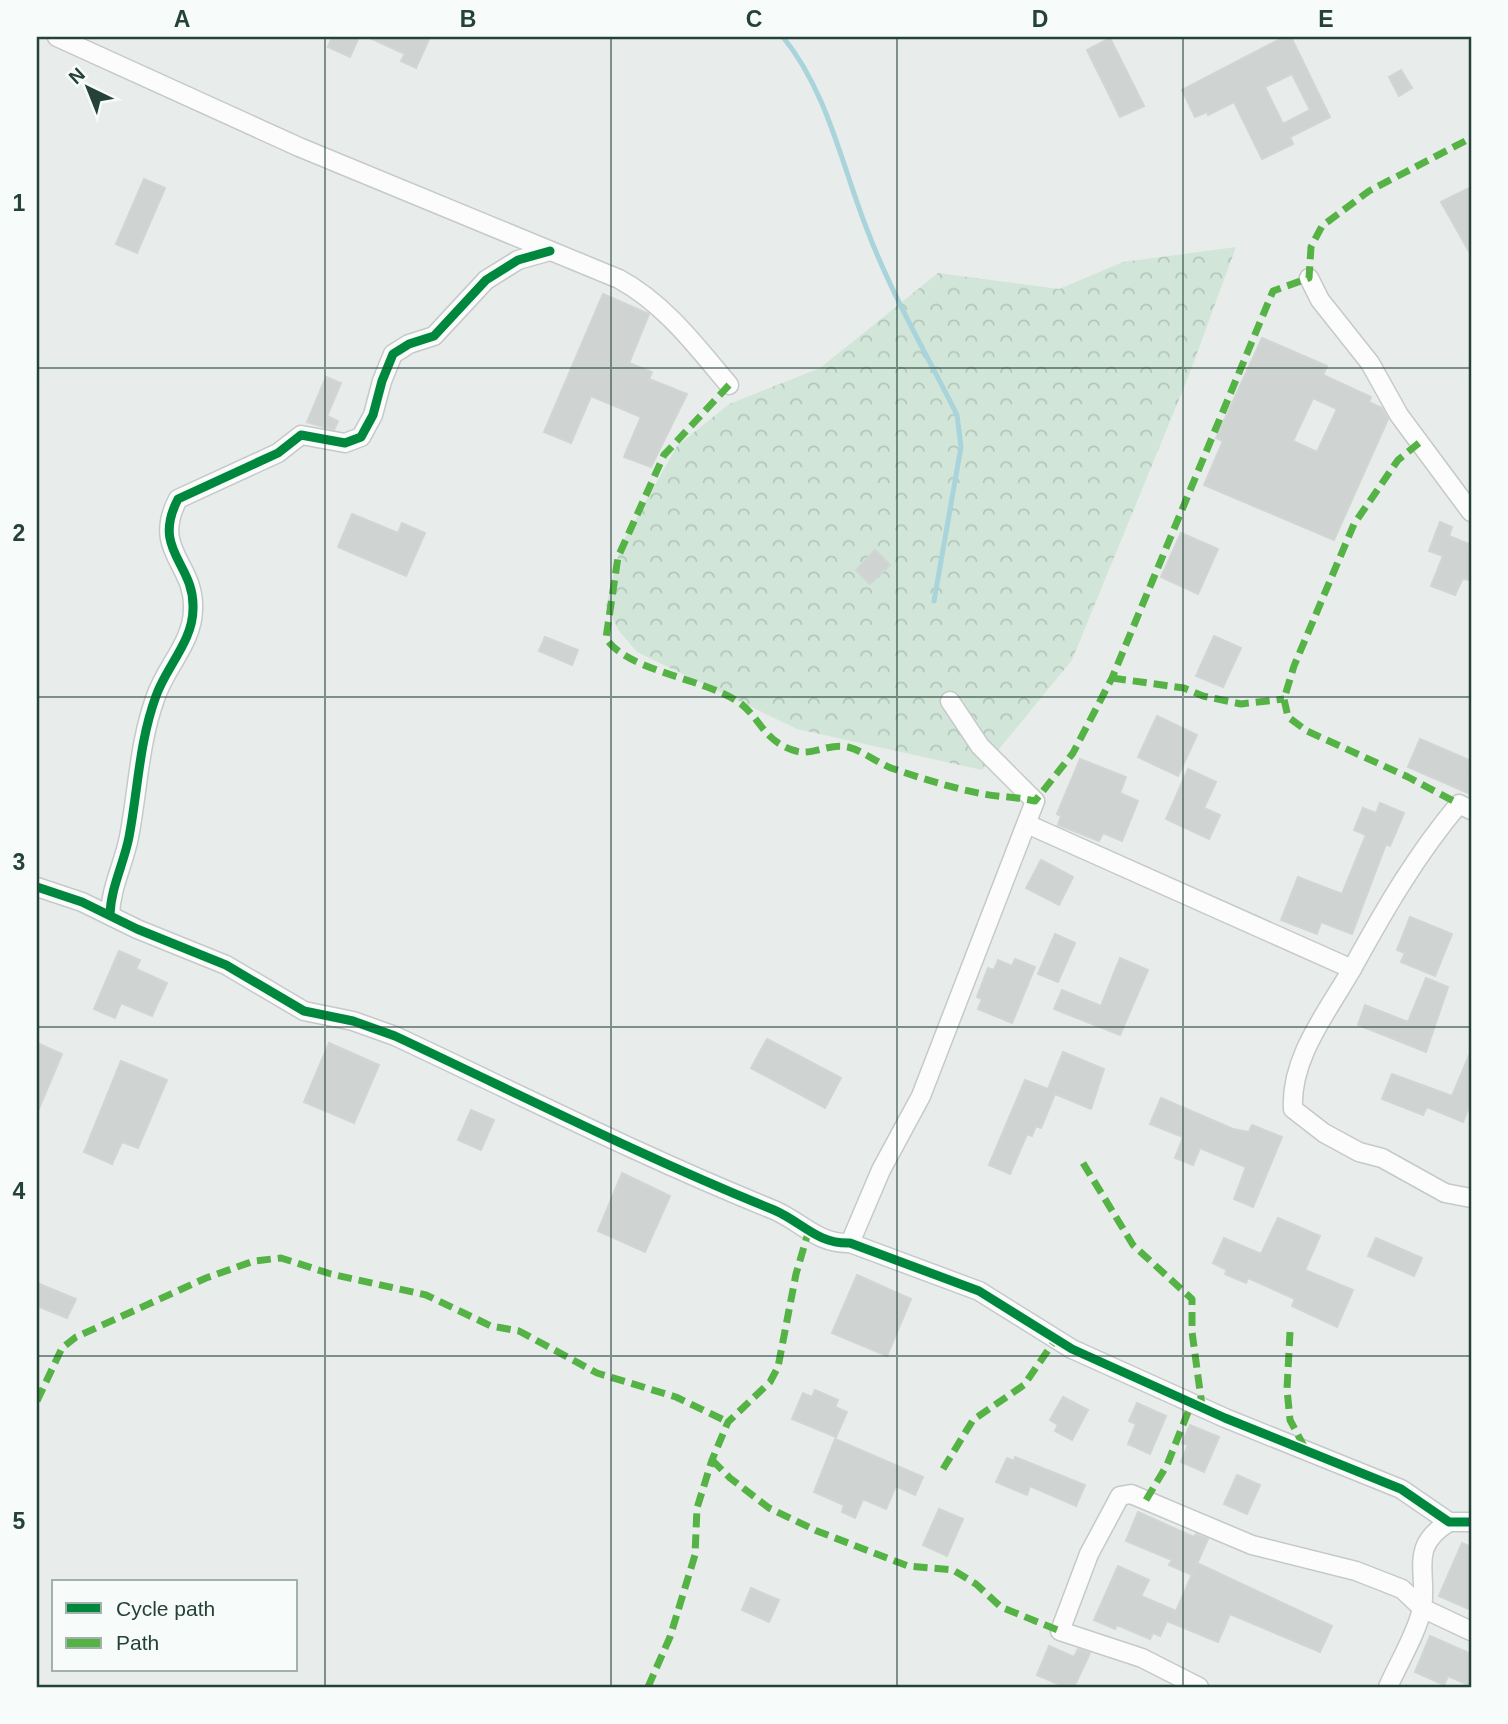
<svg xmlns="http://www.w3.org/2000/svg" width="1508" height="1724" viewBox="0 0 1508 1724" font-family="Arial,sans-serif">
<defs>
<pattern id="forest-crowns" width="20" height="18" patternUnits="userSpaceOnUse" patternTransform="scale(1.75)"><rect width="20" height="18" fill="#d1e6d8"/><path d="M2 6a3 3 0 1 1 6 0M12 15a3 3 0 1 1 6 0" fill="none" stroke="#b3c6ba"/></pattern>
</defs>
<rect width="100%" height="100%" fill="#e8edeb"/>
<path fill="url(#forest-crowns)" d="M1236 247 1189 375 1072 660 982 770 797 729 637 652 619 631 606 606 621 545 677 446 729 404 820 368 938 273 1059 289 1123 262Z"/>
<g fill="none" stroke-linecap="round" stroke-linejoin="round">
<path stroke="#a9d4db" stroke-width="5" d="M783 37C828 92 842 167 868 232 892 295 927 355 957 415L961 447 934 601"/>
</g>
<g fill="#cfd4d2" stroke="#d1d6d4" stroke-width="2" fill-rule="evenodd">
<path d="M332 37H359L350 57 328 47Z"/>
<path d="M368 37H430L416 68 401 61 405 54Z"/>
<path d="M1284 37H1291L1330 117 1290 137 1293 144 1262 159 1234 102 1208 115 1207 112 1195 117 1182 90ZM1292 74 1310 110 1283 124 1265 87Z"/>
<path d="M1110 38 1144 106 1120 117 1087 50Z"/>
<path d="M1401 70 1412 88 1399 96 1389 77Z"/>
<path d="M144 179 165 188 137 253 116 244Z"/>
<path d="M1471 187V255L1441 202Z"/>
<path d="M603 294 649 314 629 363 652 372 649 379 687 394 651 467 624 457 641 417 591 396 571 443 544 432Z"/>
<path d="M1262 338 1327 366 1323 375 1371 397 1369 402 1382 408 1388 419 1334 540 1204 485 1223 441 1216 438ZM1313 398 1337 409 1317 452 1293 441Z"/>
<path d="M326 377 341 383 327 416 338 421 334 430 307 422Z"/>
<path d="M352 514 398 533 402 523 425 533 406 576 338 547Z"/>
<path d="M1440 522 1452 527 1449 536 1471 545V572L1468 580 1463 578 1455 595 1431 586 1443 556 1429 551Z"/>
<path d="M1181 533 1218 549 1198 594 1161 577Z"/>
<path d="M875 550 890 565 870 584 856 570Z"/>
<path d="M1214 636 1241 648 1223 687 1196 676Z"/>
<path d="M545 637 578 650 572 665 539 651Z"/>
<path d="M1157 716 1197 735 1178 776 1138 757Z"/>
<path d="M1420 739 1471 761 1468 793 1408 767Z"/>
<path d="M1080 759 1126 777 1120 793 1138 801 1122 841 1103 833 1099 841 1058 825 1061 816 1057 814Z"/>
<path d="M1188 769 1216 782 1204 808 1220 815 1209 839 1166 819Z"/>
<path d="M1380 803 1404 813 1390 846 1386 844 1352 934 1321 922 1317 934 1281 920 1298 877 1342 894 1366 835 1354 830 1363 808 1376 813Z"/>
<path d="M1041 860 1073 877 1059 905 1026 888Z"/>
<path d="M1410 917 1452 934 1435 976 1401 962 1405 953 1397 950Z"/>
<path d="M1055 934 1075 943 1058 982 1038 974Z"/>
<path d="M119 951 140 960 136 969 167 983 152 1016 121 1003 115 1018 94 1009Z"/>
<path d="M1120 958 1148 970 1120 1035 1054 1009 1062 990 1101 1006Z"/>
<path d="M1015 959 1035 967 1012 1023 978 1009 982 999 977 997 988 968 994 970 998 960 1012 966Z"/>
<path d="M1426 978 1448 987 1426 1052 1358 1025 1365 1005 1408 1022Z"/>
<path d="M767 1039 841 1078 825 1108 751 1068Z"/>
<path d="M37 1043 62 1054 37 1113Z"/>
<path d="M329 1043 379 1065 354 1123 304 1102Z"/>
<path d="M1471 1051V1102L1463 1122 1427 1107 1423 1115 1382 1099 1392 1074 1452 1096Z"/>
<path d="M1063 1052 1104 1069 1091 1109 1055 1094 1041 1128 1036 1126 1032 1136 1027 1134 1010 1174 989 1165 1025 1080 1048 1089Z"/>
<path d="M121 1061 167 1080 138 1148 122 1142 112 1164 84 1152Z"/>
<path d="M1161 1098 1233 1129 1249 1132 1252 1125 1282 1137 1253 1207 1234 1199 1246 1167 1200 1148 1193 1165 1175 1158 1183 1137 1150 1124Z"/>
<path d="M471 1110 494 1120 481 1150 458 1140Z"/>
<path d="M622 1173 670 1196 645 1252 598 1231Z"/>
<path d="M1278 1218 1320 1236 1305 1270 1353 1290 1337 1327 1292 1306 1295 1299 1248 1278 1246 1283 1225 1274 1227 1270 1213 1263 1224 1238 1261 1254Z"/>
<path d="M1376 1238 1422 1258 1414 1276 1368 1256Z"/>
<path d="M857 1275 911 1299 887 1356 832 1333Z"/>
<path d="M37 1283 76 1299 67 1318 37 1306Z"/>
<path d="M815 1390 838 1400 835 1407 847 1412 836 1437 792 1419 803 1393 812 1397Z"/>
<path d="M1063 1397 1088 1410 1072 1440 1055 1431 1058 1425 1050 1420Z"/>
<path d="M1137 1403 1166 1416 1150 1454 1128 1444 1136 1424 1129 1421Z"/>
<path d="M1190 1425 1219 1437 1204 1472 1181 1462 1188 1445 1182 1443Z"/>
<path d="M835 1439 923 1477 915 1495 896 1486 886 1509 863 1499 855 1518 842 1512 844 1505 814 1492Z"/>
<path d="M1015 1457 1085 1485 1076 1506 1030 1486 1027 1495 996 1482 1007 1458 1014 1461Z"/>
<path d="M1237 1475 1260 1485 1247 1514 1224 1504Z"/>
<path d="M939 1509 963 1519 947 1556 923 1545Z"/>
<path d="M1138 1512 1194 1537 1196 1534 1208 1539 1192 1575 1169 1565 1172 1560 1126 1541Z"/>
<path d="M1462 1543 1471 1547V1610L1439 1596Z"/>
<path d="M1197 1563 1332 1626 1320 1652 1230 1614 1218 1642 1167 1621 1160 1636 1153 1633 1150 1639 1117 1625 1115 1629 1094 1620 1118 1566 1149 1580 1141 1596 1176 1611Z"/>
<path d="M751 1588 779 1600 769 1622 742 1610Z"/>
<path d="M1430 1636 1471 1654V1686L1448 1676 1444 1685 1415 1672Z"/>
<path d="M1049 1646 1074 1657 1078 1649 1090 1653 1074 1687H1065L1037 1675Z"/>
</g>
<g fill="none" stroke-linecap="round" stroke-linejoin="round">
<g stroke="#c5cac8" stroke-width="21">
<g id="minor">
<path d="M57 37 299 147 619 279C665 304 696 346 729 385"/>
<path d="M1309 278 1320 300 1370 363 1399 415 1471 512"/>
<path d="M1471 810 1459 804C1416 855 1385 909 1353 967 1329 1010 1290 1057 1293 1109L1324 1133 1359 1152 1382 1158 1445 1193 1471 1198"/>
<path d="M1027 824 1352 969"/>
<path d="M37 887 82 902 137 929 226 965 304 1011 353 1021 395 1036C521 1095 645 1158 774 1210 802 1222 817 1244 850 1243L979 1291 1072 1349 1225 1418 1401 1489 1449 1522H1471"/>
<path d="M110 914C111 887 124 863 129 837 138 790 139 742 156 696 166 667 193 641 193 609 195 563 151 551 178 499L278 453 301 435 345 443 361 437 373 415 382 381 393 354 409 344 434 336 486 280 518 260 550 251"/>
<path d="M850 1243 881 1170 921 1096 1035 801 980 746 950 701"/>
<path d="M1199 1687 1142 1658 1060 1631 1089 1554 1120 1496 1131 1494 1252 1545 1356 1571 1402 1589 1422 1608 1471 1631"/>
<path d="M1388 1687C1398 1664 1418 1631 1422 1608 1428 1571 1408 1547 1449 1522"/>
</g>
</g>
<use href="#minor" stroke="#fcfcfc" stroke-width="18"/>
<g stroke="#55b346" stroke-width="7" stroke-dasharray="14 7" stroke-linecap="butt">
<path d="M729 385 664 455 618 557 606 638C625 670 701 678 737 701 760 716 763 742 796 751 812 756 828 743 848 747 863 751 876 762 891 768 920 778 952 788 983 794 1000 797 1018 797 1035 801L1073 753 1112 678 1273 291 1309 278 1311 247 1322 226 1369 191 1471 138"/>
<path d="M1419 443 1398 460 1354 524 1294 666 1284 699 1288 717 1307 731 1408 777 1459 804"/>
<path d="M1112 678 1184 688 1203 696 1241 704 1284 699"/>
<path d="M1083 1163 1133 1245 1192 1299V1332L1202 1406"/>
<path d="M1290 1332 1287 1389 1290 1420 1306 1450"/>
<path d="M37 1401 62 1348 76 1337 206 1278 254 1261 281 1258 331 1274 426 1295 491 1326 519 1331 597 1373 676 1397 728 1422"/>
<path d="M712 1460 730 1478 769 1508 817 1531 908 1566 953 1570 976 1584 1001 1607 1060 1631"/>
<path d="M943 1469 973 1420 1024 1385 1055 1340"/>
<path d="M1146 1500 1167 1465 1192 1402"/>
<path d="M648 1687 670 1637 695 1555 697 1508 712 1460 728 1422 770 1382 778 1367 796 1274 808 1233"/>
</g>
<g stroke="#f7fbf9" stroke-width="13">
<g id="cycleway">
<path d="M37 887 82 902 137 929 226 965 304 1011 353 1021 395 1036C521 1095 645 1158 774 1210 802 1222 817 1244 850 1243L979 1291 1072 1349 1225 1418 1401 1489 1449 1522H1471"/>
<path d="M110 914C111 887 124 863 129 837 138 790 139 742 156 696 166 667 193 641 193 609 195 563 151 551 178 499L278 453 301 435 345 443 361 437 373 415 382 381 393 354 409 344 434 336 486 280 518 260 550 251"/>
</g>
</g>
<use href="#cycleway" stroke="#00873e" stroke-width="9"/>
</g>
<path fill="none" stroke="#24423a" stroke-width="2" stroke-opacity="0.55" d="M325 37V1687M611 37V1687M897 37V1687M1183 37V1687M37 368H1471M37 697H1471M37 1027H1471M37 1356H1471"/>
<rect width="1508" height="1724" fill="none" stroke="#f7fbf9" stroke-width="77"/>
<rect x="52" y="1580" width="245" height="91" fill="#f7fbf9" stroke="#a3b1ad" stroke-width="2"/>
<rect x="66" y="1603" width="35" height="10" fill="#00873e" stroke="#a3b1ad" stroke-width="2"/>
<text x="116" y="1616" font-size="21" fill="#24423a">Cycle path</text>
<rect x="66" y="1638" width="35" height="10" fill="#55b346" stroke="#a3b1ad" stroke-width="2"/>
<text x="116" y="1650" font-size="21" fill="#24423a">Path</text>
<g transform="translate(88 88) rotate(317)" stroke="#f7fbf9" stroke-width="5" paint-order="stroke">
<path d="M0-5L12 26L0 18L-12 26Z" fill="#24423a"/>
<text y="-10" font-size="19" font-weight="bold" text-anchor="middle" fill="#24423a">N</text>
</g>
<rect x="38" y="38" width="1432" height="1648" fill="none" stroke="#24423a" stroke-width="2.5"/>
<g font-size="23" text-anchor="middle" font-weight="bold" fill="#24423a">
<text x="182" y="27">A</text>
<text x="468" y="27">B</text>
<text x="754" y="27">C</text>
<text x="1040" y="27">D</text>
<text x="1326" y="27">E</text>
<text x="19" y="211">1</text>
<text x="19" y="541">2</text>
<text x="19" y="870">3</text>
<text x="19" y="1199">4</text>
<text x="19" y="1529">5</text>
</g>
</svg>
